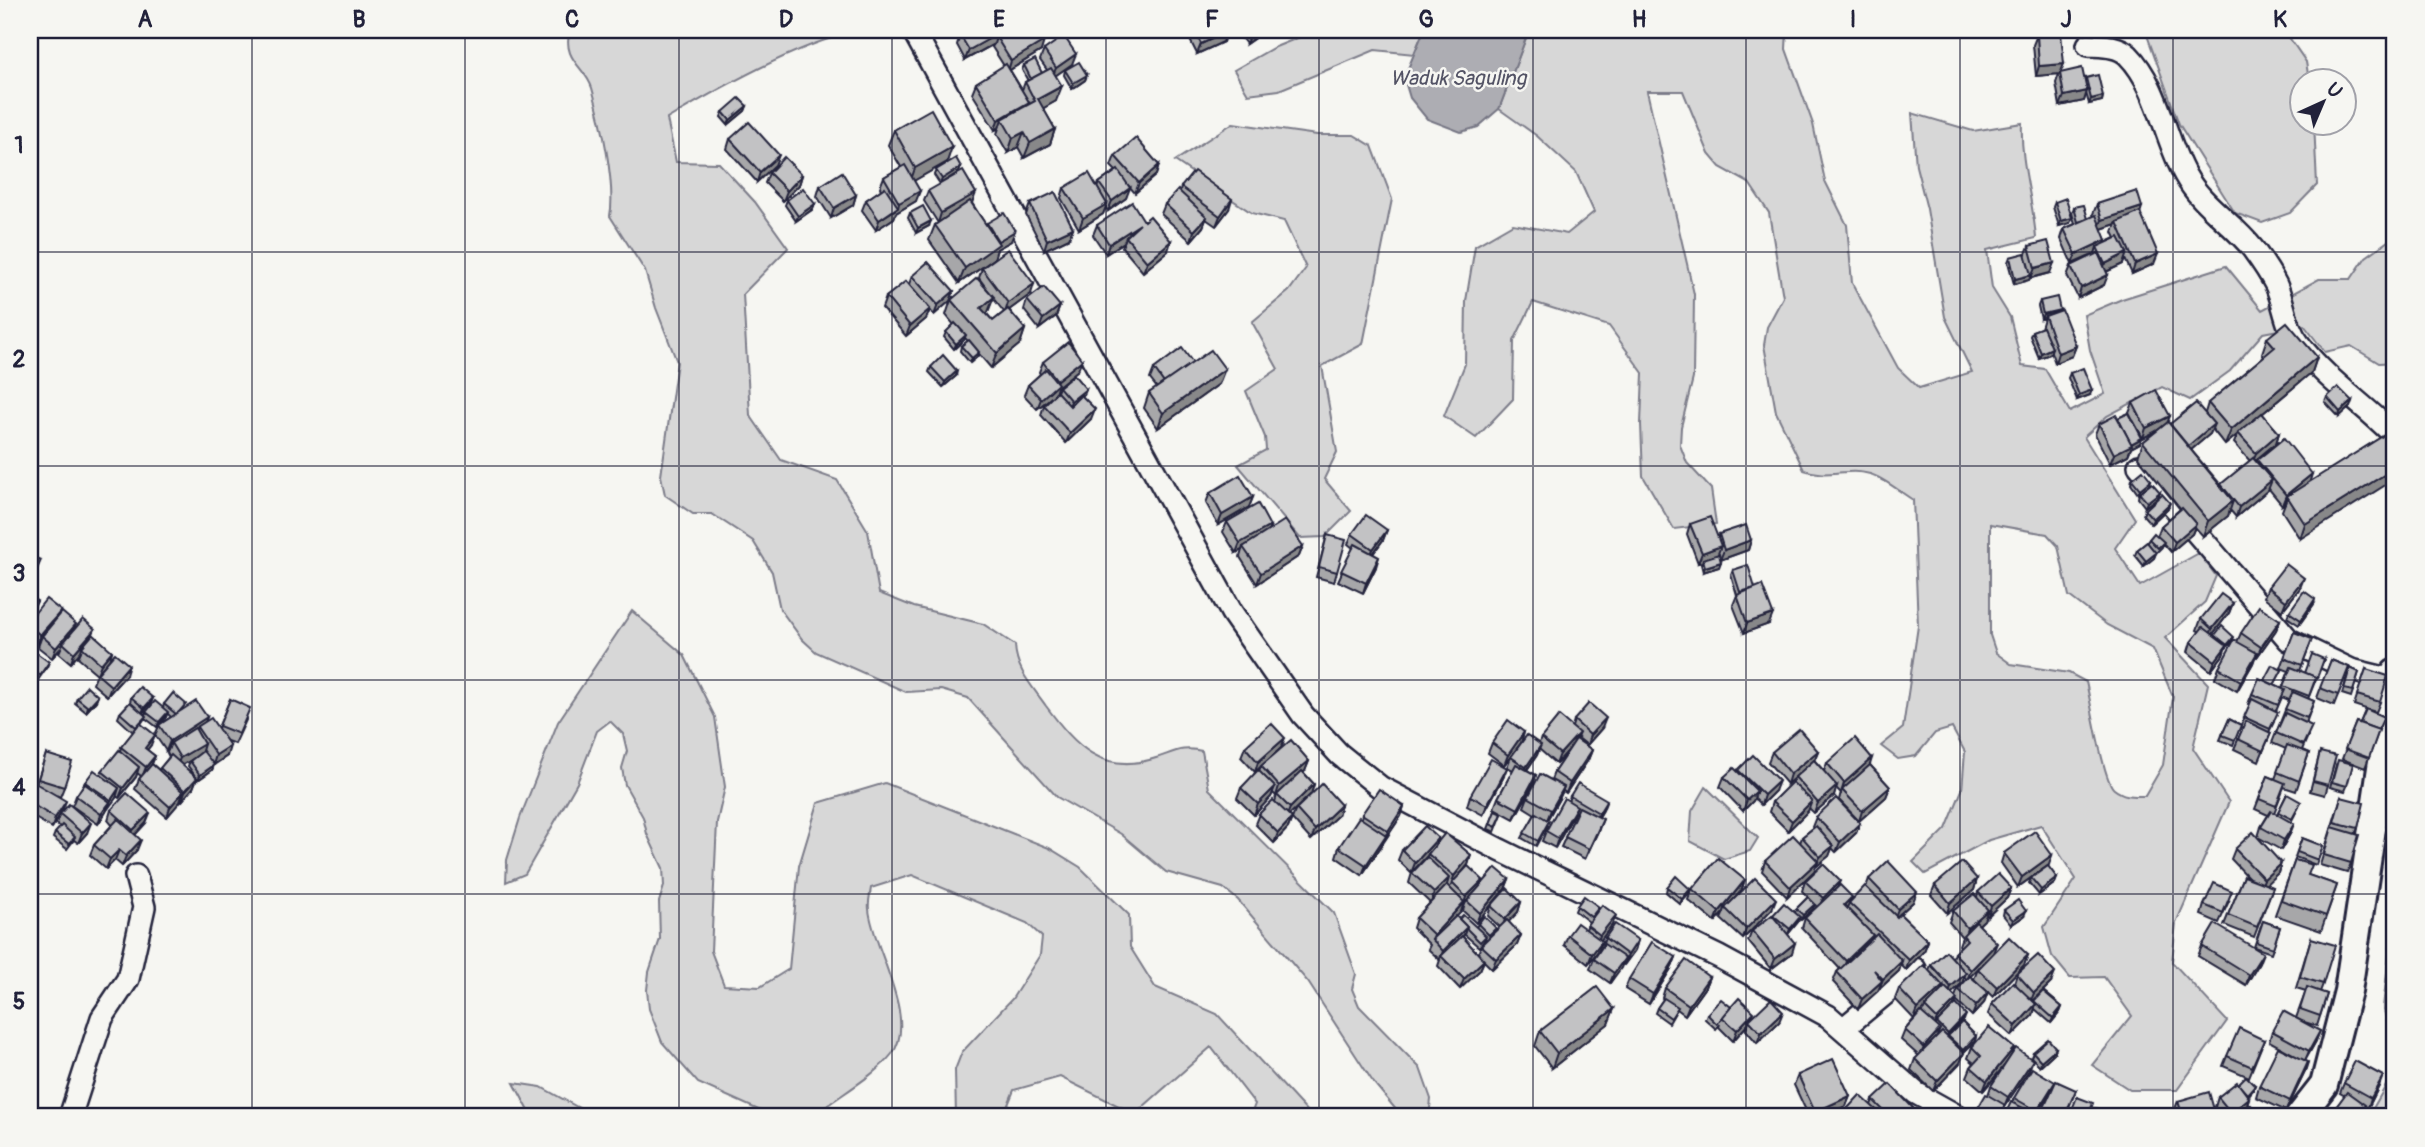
<svg xmlns="http://www.w3.org/2000/svg" width="2425" height="1147" viewBox="0 0 2425 1147" font-family="Pangolin,sans-serif">
<rect width="100%" height="100%" fill="#f6f6f2"/>
<filter id="ink" filterUnits="userSpaceOnUse"><feTurbulence type="fractalNoise" baseFrequency=".0143" numOctaves="2"/><feDisplacementMap in="SourceGraphic" scale="14" xChannelSelector="R" yChannelSelector="G"/><feConvolveMatrix kernelMatrix="1 2 1 2 8 2 1 2 1" color-interpolation-filters="sRGB"/></filter>
<g filter="url(#ink)">
<g fill="#d7d7d7" stroke="#7c7c89" stroke-width="2" fill-rule="evenodd">
<path d="M570 30H894L898 37C885 35 868 30 855 32 800 42 716 90 667 119L676 162 719 163 755 202 788 248 743 294 750 415 781 460 837 480 868 531 879 593 914 607 983 624 1015 645C1016 670 1032 686 1046 706 1075 745 1102 776 1156 758 1175 752 1183 746 1202 751L1209 789 1334 913 1356 974 1352 989 1359 1006 1420 1068 1431 1099 1429 1117H1402L1373 1082 1308 982 1238 900 1223 888 1166 872 1121 834 1057 797 968 698 941 690 906 692 816 652 802 639 780 609 772 572 753 541 712 514H693L665 495 661 476 677 362 656 308 645 271 610 216C616 185 601 119 592 88 586 67 561 60 570 30Z"/>
<path d="M1317 30H1424L1414 54 1375 50 1279 90 1248 94 1234 70 1273 48Z"/>
<path d="M1529 30H1787L1786 49 1813 124 1825 181 1847 225 1852 283 1898 368 1919 388 1972 372 1945 317 1927 209 1916 166 1912 113 1973 131 2022 123C2020 162 2033 199 2036 238L1987 250 1992 288 2010 317 2022 366 2045 369 2070 412 2105 394 2090 350 2084 315 2122 299 2226 266 2262 310 2319 279H2351L2366 257 2395 236V362L2379 363 2351 346 2325 352 2304 325 2263 333 2230 371 2190 400 2162 387 2107 416 2084 437 2135 519 2115 548 2140 586 2199 553 2216 576 2205 602 2165 638 2208 684 2193 748 2229 802 2176 923 2172 962 2227 1021 2177 1090H2130L2092 1065 2132 1016 2104 977 2070 978 2052 956 2044 927 2076 879 2041 825 1989 840 1925 874 1913 862 1946 829 1962 790 1965 752 1952 728 1935 733 1916 756 1898 759 1881 746 1903 728 1918 626 1913 500C1900 492 1884 478 1870 474 1846 467 1829 479 1804 470L1776 412 1764 345 1767 327 1783 297 1769 213 1749 183 1720 167 1709 154 1683 91H1647L1694 294 1693 378 1681 427 1680 445 1687 463 1711 489 1716 524 1674 529 1643 476 1641 424 1643 373 1609 326 1533 302 1514 341 1513 399 1476 438 1444 416 1465 364 1466 301 1475 246 1513 224 1567 234 1594 212 1576 172 1537 136 1499 109ZM1990 524 2047 534 2058 546 2069 596 2107 625 2153 649 2173 697 2163 765 2145 796C2133 796 2124 797 2114 789 2103 780 2091 702 2086 682L2069 673 2011 664 1996 653 1990 635Z"/>
<path d="M2169 30H2284L2306 62 2309 80H2302V122L2314 123 2317 185 2290 213 2262 223 2235 213 2179 124 2147 35Z"/>
<path d="M1233 123 1317 135H1354L1372 146 1392 199 1363 344 1322 366 1337 452 1324 479 1351 511 1325 537 1300 538 1238 465 1266 450 1265 437 1246 391 1278 369 1252 322 1289 291 1306 268 1284 221 1252 213 1175 161Z"/>
<path d="M632 611 684 655 715 717 725 787 717 822 711 951 724 985 760 987 789 969 799 866 818 803 885 783 1049 848 1080 867 1129 915 1130 947 1155 987 1217 1014 1312 1117H1250L1255 1104 1211 1047 1135 1114 1060 1077 1014 1090 1003 1117H956L955 1070 962 1052 1012 999 1040 955 1042 937 1027 923 912 875 871 888C870 895 868 902 869 909 872 947 919 1018 892 1054 874 1077 836 1097 812 1117L763 1112 698 1083 662 1042 649 1009 647 990 649 972 660 939 659 902 664 886 663 868 647 834 643 817 625 785 622 768 627 751 623 734 610 721 597 731 577 783 525 874 506 882 507 860 520 818 558 722Z"/>
<path d="M1706 787 1758 838 1750 851 1724 859 1690 841 1692 811Z"/>
<path d="M2395 903V1049L2383 1007Z"/>
<path d="M2395 1070V1117H2368Z"/>
<path d="M514 1083 541 1087 595 1117H524L529 1111Z"/>
</g>
<path fill="#adadb3" stroke="#757583" stroke-width="2" d="M1424 30H1529L1499 109 1478 127 1461 132 1427 119 1410 98 1404 78Z"/>
<g fill="none" stroke-linecap="round" stroke-linejoin="round">
<g stroke="#22223b" stroke-width="26">
<g id="minor">
<path d="M913 30 1232 613 1303 715 1339 754 1380 787 1500 850 1719 957 1828 1016 1916 1093 1959 1117"/>
<path d="M2088 45C2101 46 2118 45 2128 55 2158 85 2165 140 2185 175 2202 206 2232 222 2253 249 2261 260 2270 273 2276 285 2285 305 2285 326 2299 344 2326 380 2364 404 2395 436"/>
<path d="M2139 466 2289 640 2351 670 2392 680"/>
<path d="M1844 1028 1915 969"/>
<path d="M70 1117 102 1018 128 979 144 907 136 876"/>
</g>
</g>
<g stroke="#22223b" stroke-width="32">
<path id="major" d="M2299 1117 2324 1085 2348 991 2395 673"/>
</g>
<use href="#minor" stroke="#f6f6f2" stroke-width="21"/>
<use href="#major" stroke="#f6f6f2" stroke-width="26"/>
</g>
<g fill="#a7a7a9" stroke="#22223b" stroke-width="2" fill-rule="evenodd">
<path d="M1185 30H1225L1223 42 1197 54Z"/>
<path d="M1235 30H1266L1246 44Z"/>
<path d="M2049 30H2072L2071 33 2061 34 2060 73 2085 80 2086 78 2103 96 2102 101 2089 104 2086 93 2084 101 2060 106 2056 83 2059 74 2036 76 2033 45 2037 35 2050 34Z"/>
<path d="M1038 32 1041 51 1010 70 1022 90 1025 82 1028 81 1022 70 1024 65 1042 73 1047 70 1040 60 1044 50 1072 64 1056 75V101L1043 108 1055 129 1050 144 1024 158 1018 147 1008 153 997 134 999 128 995 130 972 93 976 83 1004 66 992 47 994 44 965 60 957 45 960 35Z"/>
<path d="M1065 70 1087 75 1085 80 1072 89 1064 75Z"/>
<path d="M747 106 745 111 728 125 721 117 723 112Z"/>
<path d="M894 130 947 162 914 180 916 201 896 213 894 218 876 230 862 210 866 200 881 190 880 187 884 177 901 167 888 145Z"/>
<path d="M730 139 775 165 757 182 727 149Z"/>
<path d="M1115 156 1159 165 1156 175 1135 193 1129 186 1126 198 1108 211 1106 208 1103 214 1079 229 1061 198 1064 188H1097L1099 183 1116 171 1111 166Z"/>
<path d="M961 167 959 172 940 184 934 175 936 170Z"/>
<path d="M769 173 802 175 799 185 783 201 765 183Z"/>
<path d="M820 186 856 195 853 205 831 218 817 196Z"/>
<path d="M1181 187 1229 209 1216 226 1206 219 1203 227 1191 241 1161 214 1165 204 1180 192Z"/>
<path d="M928 191 972 203 986 225 987 223 1011 241 997 249 994 259 959 283 929 240 935 225 938 223 924 201Z"/>
<path d="M787 200 815 204 813 209 796 221 785 205Z"/>
<path d="M2055 202 2072 218 2070 223 2059 226 2053 207Z"/>
<path d="M1030 204 1073 228 1069 238 1044 250 1026 215Z"/>
<path d="M2097 204 2140 213 2154 264 2132 274 2125 259 2123 264 2106 272 2104 285 2078 298 2067 276 2071 266 2095 254 2072 264 2061 239 2064 229 2075 224 2072 213 2074 207 2088 219 2094 216 2093 214ZM2116 224 2113 232 2116 238 2105 243 2106 240 2101 229Z"/>
<path d="M910 213 929 226 916 233 908 218Z"/>
<path d="M1144 221 1168 251 1143 272 1122 247 1124 242 1106 254 1093 235 1097 225Z"/>
<path d="M2029 246 2050 273 2031 278 2030 276 2029 280 2014 284 2008 262 2010 257 2025 256Z"/>
<path d="M982 268 1031 294 1009 310 1025 329 1020 344 991 368 979 354 977 357 970 363 960 351 961 346 968 341 965 338 964 340 954 349 944 337 946 332 954 325 946 315 951 300 990 293 979 278ZM993 298 1004 312 993 321 987 314Z"/>
<path d="M912 276 954 291 950 301 934 315 930 310 926 319 906 336 882 308 886 297 909 284Z"/>
<path d="M1027 300 1060 306 1056 316 1039 329 1024 310Z"/>
<path d="M2040 301 2060 310 2076 346 2072 356 2055 363 2051 352 2050 354 2039 358 2030 336 2032 331 2041 328 2044 318 2041 319 2038 306Z"/>
<path d="M2267 338 2317 357 2312 372 2262 414 2279 433 2276 443 2255 460 2256 461 2257 460 2309 483 2394 429 2300 539 2282 511 2285 503 2282 505 2269 489 2236 517 2230 510 2228 516 2203 536 2195 527 2192 534 2171 552 2163 543 2162 547 2156 553 2154 558 2144 566 2135 555 2137 550 2147 542 2149 539 2157 536 2161 526 2180 509 2138 457 2143 442 2159 430 2143 438 2133 420 2140 443 2131 448 2128 455 2110 464 2095 434 2099 424 2118 418 2129 413 2133 403 2170 424 2205 413 2208 403 2264 356 2262 353ZM2212 429 2225 445 2238 434 2234 443 2250 461 2221 485 2191 450 2210 434Z"/>
<path d="M1043 362 1078 370 1057 387 1055 394 1037 409 1024 395 1028 385 1040 374 1039 372Z"/>
<path d="M1193 363 1219 384 1158 428 1144 408 1149 393 1157 388 1150 379 1154 369Z"/>
<path d="M931 367 956 376 943 387 929 372Z"/>
<path d="M2070 373 2090 395 2077 400 2068 378Z"/>
<path d="M1059 387 1084 394 1082 396 1091 419 1066 443 1041 415 1044 405 1057 392Z"/>
<path d="M2327 397 2352 401 2350 407 2339 417 2325 402Z"/>
<path d="M2132 479 2151 480 2149 485 2138 494 2131 484Z"/>
<path d="M1210 493 1253 497 1249 507 1218 525 1206 503Z"/>
<path d="M2139 493 2158 497 2145 507 2138 498Z"/>
<path d="M2168 508 2151 524 2143 515 2145 510Z"/>
<path d="M1227 522 1270 526 1269 530 1303 546 1299 556 1257 584 1240 557 1242 550 1236 553 1223 532Z"/>
<path d="M1690 524 1718 537 1719 534 1751 540 1748 550 1720 560 1719 567 1703 572 1701 564 1702 562 1698 563 1687 534Z"/>
<path d="M1387 530 1383 540 1373 554 1376 567 1363 593 1338 581 1353 548 1348 544 1352 534Z"/>
<path d="M1327 535 1337 572 1334 582 1316 577Z"/>
<path d="M1733 570 1755 588 1769 624 1744 633 1733 605 1737 595 1731 575Z"/>
<path d="M2268 587 2300 588 2282 611 2264 597Z"/>
<path d="M2233 603 2229 613 2213 634 2232 642 2225 649 2223 655 2211 671 2188 652 2191 642 2200 632 2197 630 2201 619Z"/>
<path d="M2314 604 2299 625 2287 617 2289 612Z"/>
<path d="M61 611 59 616 74 630 92 636 112 651 109 660 126 675 107 696 93 684 97 674 78 658 81 651 71 663 59 653 61 648 52 658 38 647 40 641 37 645 30 640V619Z"/>
<path d="M2280 620 2276 630 2257 657 2255 656 2253 663 2237 691 2215 678 2219 668 2237 642 2241 633Z"/>
<path d="M2294 632 2312 639 2300 671 2305 673 2324 659 2308 699 2314 701 2306 723 2308 736 2302 750 2309 753 2296 791 2284 787 2274 813 2277 814 2287 794 2299 807 2291 822 2290 834 2281 850 2258 837 2261 827 2268 815 2255 809 2268 776 2275 779 2286 749 2272 743 2289 700 2282 697 2276 711 2274 722 2269 732 2271 733 2259 761 2234 749 2243 728 2240 727 2233 745 2220 740 2229 719 2241 725 2250 705 2248 704 2252 694 2264 680 2282 670 2274 685 2282 689 2289 671 2281 668Z"/>
<path d="M30 657 49 662 47 667 38 680 30 674Z"/>
<path d="M2331 660 2349 667 2334 705 2317 698Z"/>
<path d="M2350 668 2359 672 2351 697 2342 694Z"/>
<path d="M2366 669 2380 702 2376 712 2369 710 2384 717 2378 730H2379L2365 768 2342 759 2356 722 2360 723 2366 709 2354 705Z"/>
<path d="M98 696 96 701 86 712 75 703 77 698Z"/>
<path d="M131 697 153 698 151 703 143 713 145 715 146 712 163 708 164 704 184 709 207 717 205 721 218 728 230 699 247 718 235 744 227 741V756L214 765 212 770 198 780 197 778 193 788 182 801 180 800 167 817 135 789 139 779 141 776 137 773 136 777 119 798 116 796 98 824 72 806 76 796 85 782 101 775 102 771 120 751 121 747 133 732 118 718 120 713 130 703ZM167 713 171 717 160 724 166 717ZM145 718 157 727 159 726 155 735 166 751 168 750 167 753 169 757 159 770 152 764 155 756 147 750 151 745 141 724ZM191 759 190 761 188 766 196 777 182 765Z"/>
<path d="M1574 720 1602 728 1587 745 1577 737 1576 739 1592 750 1588 760 1566 793 1563 791 1547 820V826L1536 846 1522 838 1535 814 1524 807 1528 797 1551 780 1554 772 1569 750 1556 764 1539 749 1537 755 1527 770 1536 775 1533 785 1514 819 1494 808 1498 798 1513 770 1507 767 1511 757 1539 743 1541 738 1572 727Z"/>
<path d="M1524 732 1521 743 1504 765 1488 753 1492 743Z"/>
<path d="M1245 747 1281 748 1309 761 1305 771 1303 772 1314 784 1311 794 1289 815 1292 818 1288 828 1274 843 1255 824 1259 814 1275 802 1277 795 1286 788 1276 796 1273 793 1271 797 1254 815 1237 798 1241 788 1259 771 1261 766 1255 772 1241 757Z"/>
<path d="M1818 751 1814 760 1824 771 1827 763 1870 765 1890 787 1886 797 1859 821 1839 800 1841 792V793L1836 788 1834 796 1814 813 1809 808 1808 811 1788 831 1769 812 1772 802 1793 782 1794 777 1787 784 1768 762 1772 752Z"/>
<path d="M2320 752 2328 785 2325 795 2310 791Z"/>
<path d="M46 754 64 787 60 797 58 796 61 813 87 833 78 843 74 840 67 849 53 838 55 833 60 828 56 824 59 816 52 828 30 815V780L36 784Z"/>
<path d="M2336 765 2347 786 2345 791 2330 787Z"/>
<path d="M1738 770 1775 791 1761 805 1754 798 1753 801 1743 811 1720 787 1724 777 1738 772Z"/>
<path d="M1503 778 1483 815 1467 806 1470 796Z"/>
<path d="M1570 796 1603 810 1599 817V829L1585 859 1561 847 1577 812 1575 811 1555 848 1542 841 1546 831 1568 801Z"/>
<path d="M2341 797 2358 828 2355 834 2351 863 2347 873 2320 865Z"/>
<path d="M1341 805 1338 815 1311 840 1292 819 1296 809Z"/>
<path d="M1404 806 1401 816 1362 875 1336 857 1339 847 1361 819 1362 814Z"/>
<path d="M111 810 146 823 135 835 137 850 122 866 115 860 106 869 90 855 94 845 112 825 108 820Z"/>
<path d="M1495 811 1502 814 1495 832 1488 829Z"/>
<path d="M1816 817 1856 833 1836 852 1832 848 1829 856 1815 867 1814 871 1787 897 1762 871 1765 861 1800 843 1802 837 1813 828 1812 827Z"/>
<path d="M1438 838 1436 844 1471 855 1468 865 1460 874 1481 885 1509 879 1505 889 1476 923 1463 911 1465 904 1462 907 1461 912 1456 916 1459 919 1476 927 1478 924 1496 928 1495 932 1500 927 1488 916 1491 906 1521 902 1518 912 1508 922 1521 935 1517 945 1492 969 1484 961 1480 970 1460 989 1438 966 1440 960 1428 949 1430 945 1413 928 1416 918 1430 903 1409 883 1412 873 1427 856 1411 873 1398 860 1402 850ZM1464 934 1479 947 1484 941 1485 938 1487 939 1481 945 1478 954 1463 937Z"/>
<path d="M2302 838 2323 846 2316 865 2295 857Z"/>
<path d="M2235 849 2281 863 2278 873 2265 884 2273 887 2254 937 2224 925 2244 876 2249 878 2231 859Z"/>
<path d="M2004 853 2052 855 2048 866 2057 878 2055 883 2039 895 2029 883 2031 878 2018 887 2001 863Z"/>
<path d="M2295 860 2308 875 2337 885 2321 931 2275 915Z"/>
<path d="M1869 879 1913 902 1900 914 1928 941 1924 951 1906 970 1901 965 1899 971 1858 1009 1833 982 1837 972 1840 969 1802 928 1805 918 1817 907 1814 904 1813 909 1801 920 1799 919 1798 922 1788 934 1792 953 1771 969 1748 941 1752 931 1773 916 1795 913 1796 909 1808 897 1802 891 1805 881 1838 887 1850 901 1866 887Z"/>
<path d="M1977 879 1974 890 1947 913 1931 895 1935 885Z"/>
<path d="M1745 880 1741 891 1735 898 1772 909 1743 939 1721 919 1724 912 1715 922 1688 900 1692 889Z"/>
<path d="M1667 887 1690 889 1689 894 1680 904 1666 892Z"/>
<path d="M2011 888 2007 898 1988 916 1986 915 1984 920 1979 925 1993 953 2028 955 2024 965 1993 997 1974 979 1978 969 1984 963 1970 976 1984 1003 1972 1016 1956 1001 1954 1006 1964 1020 1962 1022 1976 1036 1975 1041 1963 1053 1960 1063 1933 1091 1911 1070 1915 1059 1919 1056 1901 1040 1905 1030 1914 1019 1895 999 1899 989 1929 970 1931 965 1952 958 1954 953 1960 947 1959 945 1962 937 1949 922 1953 911 1977 897 1978 892ZM1964 977 1967 979 1958 989 1955 997 1951 993 1962 983Z"/>
<path d="M2229 901 2219 923 2201 915 2204 905Z"/>
<path d="M1577 906 1616 915 1612 925 1601 940 1602 941 1598 951 1588 964 1564 945 1568 935 1586 929 1589 922 1575 911Z"/>
<path d="M2004 910 2024 916 2011 925 2003 915Z"/>
<path d="M2263 921 2280 927 2271 953 2254 947Z"/>
<path d="M1605 938 1638 940 1635 950 1624 965 1622 964 1610 983 1590 969 1594 959 1601 949Z"/>
<path d="M2311 938 2323 984 2320 992 2327 994 2317 1026 2301 1021 2316 1041 2305 1060V1072L2286 1111 2256 1097 2259 1086 2293 1054 2269 1041 2272 1031 2296 1018 2306 991 2296 988Z"/>
<path d="M2202 946 2259 963 2246 985 2198 956Z"/>
<path d="M1676 957 1672 967 1649 1004 1625 989 1629 979Z"/>
<path d="M2017 974 2051 983 2043 991 2062 1007 2060 1012 2051 1023 2035 1009 2033 1015 2012 1036 1988 1014 1992 1004 2014 983Z"/>
<path d="M1709 977 1705 987 1685 1015 1677 1009 1669 1023 1655 1013 1657 1008 1663 999 1662 998 1665 988Z"/>
<path d="M1731 1007 1751 1018 1779 1022 1757 1043 1746 1030 1748 1024 1733 1041 1719 1027 1720 1024 1716 1029 1705 1019 1707 1014Z"/>
<path d="M1614 1009 1608 1024 1552 1068 1535 1046 1540 1031Z"/>
<path d="M2264 1040 2249 1077 2223 1066 2227 1056Z"/>
<path d="M1972 1047 2012 1055 2029 1070 2004 1107 1999 1117H1982L1976 1114 1978 1108 1988 1095 1991 1086 2006 1064 1983 1091 1967 1077 1971 1067 1974 1063 1968 1058Z"/>
<path d="M2056 1048 2054 1053 2040 1066 2031 1057 2033 1052Z"/>
<path d="M1798 1075 1850 1096 1846 1106 1821 1117H1809L1794 1085Z"/>
<path d="M2055 1082 2051 1092 2036 1117H2004L2014 1098Z"/>
<path d="M2344 1083 2379 1086 2368 1108 2364 1106 2360 1117H2332L2336 1107 2345 1096 2340 1093Z"/>
<path d="M2238 1084 2255 1085 2253 1090 2248 1096 2249 1098 2246 1107 2261 1117H2223L2215 1107 2218 1097Z"/>
<path d="M2076 1090 2065 1117H2041L2042 1112Z"/>
<path d="M1873 1100 1913 1108 1910 1117H1823L1846 1111 1847 1109 1871 1105Z"/>
<path d="M2178 1101 2216 1117H2175H2176L2174 1111Z"/>
</g>
<g fill="#888889" stroke="#22223b" stroke-width="2">
<path d="M1256 30H1266L1246 44 1250 34Z"/>
<path d="M2053 30H2072L2071 33 2050 36Z"/>
<path d="M1003 31 999 41 996 37 994 44 965 60 969 50Z"/>
<path d="M1227 32 1223 42 1197 54 1201 44Z"/>
<path d="M1044 41 1041 51 1008 71 1011 61Z"/>
<path d="M1076 54 1072 64 1052 78 1056 68Z"/>
<path d="M2064 64 2060 74 2036 76 2039 66Z"/>
<path d="M1087 75 1085 80 1072 89 1073 83Z"/>
<path d="M1062 86 1056 101 1033 114 1038 99Z"/>
<path d="M2087 91 2084 101 2060 106 2064 96Z"/>
<path d="M2103 96 2102 101 2089 104 2091 99Z"/>
<path d="M1029 102 1026 112 1002 119 999 128 995 130 998 120Z"/>
<path d="M747 106 745 111 728 125 730 120Z"/>
<path d="M1055 129 1050 144 1024 158 1030 143Z"/>
<path d="M1024 132 1018 147 1008 153 1013 138Z"/>
<path d="M952 147 947 162 910 183 915 168Z"/>
<path d="M779 155 775 165 757 182 760 172Z"/>
<path d="M1159 165 1156 175 1135 193 1139 183Z"/>
<path d="M961 167 959 172 940 184 942 179Z"/>
<path d="M802 175 799 185 783 201 787 191Z"/>
<path d="M1130 188 1126 198 1108 211 1112 201Z"/>
<path d="M920 191 916 201 896 213 894 218 876 230 879 220 898 208 899 203Z"/>
<path d="M976 193 972 203 938 223 941 213Z"/>
<path d="M856 195 853 205 831 218 834 208Z"/>
<path d="M1232 199 1229 209 1216 226 1220 216Z"/>
<path d="M815 204 813 209 796 221 798 216Z"/>
<path d="M1107 204 1103 214 1079 229 1083 218Z"/>
<path d="M2142 207 2139 217 2117 222 2116 224 2098 230 2102 220Z"/>
<path d="M1207 217 1203 227 1191 241 1194 231Z"/>
<path d="M2072 218 2070 223 2059 226 2061 221Z"/>
<path d="M931 221 929 226 916 233 918 228Z"/>
<path d="M1140 224 1126 237 1124 242 1106 254 1109 244Z"/>
<path d="M1073 228 1069 238 1044 250 1047 240Z"/>
<path d="M1015 231 1011 241 997 249 994 259 959 283 965 268 998 241Z"/>
<path d="M2106 240 2103 250 2097 247 2095 254 2072 264 2076 254Z"/>
<path d="M1171 241 1168 251 1143 272 1147 262Z"/>
<path d="M2127 253 2123 264 2101 274 2105 264Z"/>
<path d="M2158 254 2154 264 2132 274 2135 264Z"/>
<path d="M2054 263 2050 273 2031 278 2035 268Z"/>
<path d="M2031 275 2029 280 2014 284 2015 279Z"/>
<path d="M2108 275 2104 285 2078 298 2081 288Z"/>
<path d="M1034 284 1031 294 1005 313 1008 303Z"/>
<path d="M954 291 950 301 934 315 938 305Z"/>
<path d="M994 297 988 312 976 323 981 308Z"/>
<path d="M1060 306 1056 316 1039 329 1043 319Z"/>
<path d="M930 309 926 319 906 336 910 326Z"/>
<path d="M2060 310 2058 315 2045 316 2044 318 2041 319 2043 314Z"/>
<path d="M1025 329 1020 344 991 368 997 353Z"/>
<path d="M966 335 964 340 954 349 956 344Z"/>
<path d="M2076 346 2072 356 2055 363 2058 353Z"/>
<path d="M2052 348 2050 354 2039 358 2041 353Z"/>
<path d="M979 352 977 357 970 363 972 358Z"/>
<path d="M2317 357 2312 372 2225 445 2231 430Z"/>
<path d="M1082 360 1078 370 1057 387 1055 394 1037 409 1041 399 1054 387 1057 380Z"/>
<path d="M1225 369 1219 384 1158 428 1163 413Z"/>
<path d="M957 371 956 376 943 387 945 382Z"/>
<path d="M1086 389 1084 394 1069 406 1071 401Z"/>
<path d="M2092 390 2090 395 2077 400 2079 395Z"/>
<path d="M2352 401 2350 407 2339 417 2340 412Z"/>
<path d="M1095 409 1091 419 1066 443 1070 433Z"/>
<path d="M2170 416 2166 426 2143 438 2146 428Z"/>
<path d="M2214 424 2210 434 2184 456 2188 446Z"/>
<path d="M2279 433 2276 443 2252 463 2256 453Z"/>
<path d="M2142 438 2140 443 2131 448 2128 455 2110 464 2114 454Z"/>
<path d="M2395 468V479L2300 539 2305 524Z"/>
<path d="M2312 474 2309 484 2287 496 2285 503 2282 505 2286 495Z"/>
<path d="M2151 480 2149 485 2138 494 2140 489Z"/>
<path d="M2272 480 2268 490 2236 517 2239 507Z"/>
<path d="M2160 492 2158 497 2145 507 2147 502Z"/>
<path d="M1253 497 1249 507 1218 525 1222 515Z"/>
<path d="M2233 501 2228 516 2203 536 2208 521Z"/>
<path d="M2170 503 2168 508 2151 524 2153 519Z"/>
<path d="M2196 524 2192 534 2171 552 2175 542Z"/>
<path d="M1270 526 1267 536 1243 547 1242 550 1236 553 1240 543Z"/>
<path d="M1387 530 1383 540 1369 559 1373 549Z"/>
<path d="M1751 540 1748 550 1720 560 1724 550Z"/>
<path d="M1303 546 1299 556 1257 584 1261 573Z"/>
<path d="M1721 546 1717 556 1703 559 1702 562 1698 563 1702 553Z"/>
<path d="M2156 553 2154 558 2144 566 2146 561Z"/>
<path d="M1379 557 1376 567 1363 593 1366 583Z"/>
<path d="M1721 562 1719 567 1703 572 1705 567Z"/>
<path d="M2304 578 2300 588 2282 611 2286 601Z"/>
<path d="M2315 599 2314 604 2299 625 2301 620Z"/>
<path d="M37 601 33 611 30 616V612Z"/>
<path d="M2233 603 2229 613 2209 639 2212 629Z"/>
<path d="M61 611 57 621 42 636 40 641 37 645 40 635Z"/>
<path d="M1773 614 1769 624 1744 633 1747 623Z"/>
<path d="M2280 620 2276 630 2257 657 2261 647Z"/>
<path d="M76 624 72 634 63 643 61 648 52 658 56 648Z"/>
<path d="M95 629 91 639 82 647 81 651 71 663 74 653Z"/>
<path d="M2234 637 2232 642 2225 649 2223 655 2211 671 2215 661Z"/>
<path d="M112 651 109 661 97 674 101 664Z"/>
<path d="M2257 653 2253 663 2237 691 2241 681Z"/>
<path d="M129 665 126 675 107 696 111 686Z"/>
<path d="M98 696 96 701 86 712 88 707Z"/>
<path d="M153 698 151 703 142 713 144 708Z"/>
<path d="M168 712 166 717 157 727 159 722Z"/>
<path d="M207 717 203 728 197 727 195 733 171 743 168 750 166 751 170 741Z"/>
<path d="M1606 718 1602 728 1587 745 1590 735Z"/>
<path d="M1524 732 1521 743 1504 765 1508 755Z"/>
<path d="M1579 733 1575 743 1556 764 1560 754Z"/>
<path d="M155 735 151 745 141 758 145 748Z"/>
<path d="M1285 738 1281 748 1255 772 1258 762Z"/>
<path d="M204 744 201 754 176 769 180 758Z"/>
<path d="M1541 745 1537 755 1522 777 1526 767Z"/>
<path d="M230 746 227 756 213 765 216 755Z"/>
<path d="M1592 750 1588 760 1566 793 1570 783Z"/>
<path d="M1818 751 1814 761 1787 784 1790 774Z"/>
<path d="M155 756 151 766 142 777 146 767Z"/>
<path d="M1872 758 1869 768 1842 790 1841 793 1844 783Z"/>
<path d="M1309 761 1305 771 1276 796 1279 786Z"/>
<path d="M214 765 212 770 198 780 200 775Z"/>
<path d="M139 767 136 777 119 798 123 788Z"/>
<path d="M1507 768 1503 778 1483 815 1487 805Z"/>
<path d="M1536 775 1533 785 1514 819 1518 809Z"/>
<path d="M197 778 193 788 182 801 185 791Z"/>
<path d="M1779 781 1775 791 1761 805 1764 795Z"/>
<path d="M1314 784 1311 794 1286 818 1290 808Z"/>
<path d="M1837 786 1834 796 1814 813 1818 803Z"/>
<path d="M1275 787 1271 797 1254 815 1258 804Z"/>
<path d="M1564 787 1560 797 1547 820 1551 810Z"/>
<path d="M1890 787 1886 797 1859 821 1862 811Z"/>
<path d="M119 788 116 798 107 810 111 800Z"/>
<path d="M1757 791 1753 801 1743 811 1747 800Z"/>
<path d="M183 792 180 802 167 817 170 807Z"/>
<path d="M1607 800 1603 810 1595 823 1599 813Z"/>
<path d="M66 801 62 811 52 828 55 818Z"/>
<path d="M1812 801 1808 811 1788 831 1792 821Z"/>
<path d="M2393 801H2395V807L2391 806Z"/>
<path d="M110 802 106 812 98 824 101 814Z"/>
<path d="M1341 805 1338 815 1311 840 1315 830Z"/>
<path d="M1404 806 1401 816 1384 841 1388 831Z"/>
<path d="M1577 806 1573 816 1555 848 1558 838Z"/>
<path d="M150 813 146 823 130 840 133 830Z"/>
<path d="M1292 818 1288 828 1274 843 1278 833Z"/>
<path d="M1603 819 1599 829 1585 859 1589 849Z"/>
<path d="M91 823 87 833 78 843 82 833Z"/>
<path d="M1860 823 1856 833 1836 852 1840 842Z"/>
<path d="M2294 824 2290 834 2281 850 2284 840Z"/>
<path d="M1386 835 1382 845 1362 875 1366 865Z"/>
<path d="M1438 838 1434 848 1428 854 1427 856 1411 873 1415 863Z"/>
<path d="M141 840 137 850 122 866 126 856Z"/>
<path d="M1833 846 1829 856 1816 867 1820 857Z"/>
<path d="M119 850 115 860 106 869 110 859Z"/>
<path d="M1471 855 1468 865 1451 886 1454 876Z"/>
<path d="M2052 855 2049 865 2018 887 2022 877Z"/>
<path d="M1818 861 1814 871 1787 897 1790 887Z"/>
<path d="M2281 863 2278 873 2260 890 2264 879Z"/>
<path d="M1449 878 1446 888 1431 903 1434 893Z"/>
<path d="M2057 878 2055 883 2039 895 2041 890Z"/>
<path d="M1509 879 1505 889 1476 923 1480 913Z"/>
<path d="M1977 879 1974 890 1947 913 1950 903Z"/>
<path d="M1483 880 1479 890 1467 901 1463 907 1466 897Z"/>
<path d="M1745 880 1741 891 1726 909 1725 908 1724 912 1715 922 1719 912Z"/>
<path d="M1840 881 1836 891 1819 908 1823 898Z"/>
<path d="M2011 888 2007 898 1988 916 1991 906Z"/>
<path d="M1690 889 1689 894 1680 904 1682 899Z"/>
<path d="M1917 892 1913 902 1894 919 1898 909Z"/>
<path d="M1852 897 1849 904V903L1847 908 1844 905Z"/>
<path d="M1776 899 1772 909 1743 939 1746 929Z"/>
<path d="M1464 902 1461 912 1434 941 1432 939 1434 935Z"/>
<path d="M1521 902 1518 912 1502 929 1505 919Z"/>
<path d="M1815 904 1813 909 1801 920 1803 915Z"/>
<path d="M1988 910 1984 920 1964 938 1967 928Z"/>
<path d="M2026 911 2024 916 2011 925 2013 920Z"/>
<path d="M1616 915 1612 925 1597 945 1600 935Z"/>
<path d="M1800 917 1798 922 1788 934 1790 929Z"/>
<path d="M1467 927 1463 937 1441 956 1439 961 1443 951Z"/>
<path d="M1521 935 1517 945 1492 969 1496 959Z"/>
<path d="M1873 935 1869 945 1843 971 1846 961Z"/>
<path d="M1638 940 1635 950 1624 965 1628 955Z"/>
<path d="M1602 941 1598 951 1588 964 1592 954Z"/>
<path d="M1928 941 1924 951 1906 970 1909 960Z"/>
<path d="M1795 943 1792 953 1771 969 1775 959Z"/>
<path d="M1997 943 1993 953 1967 980 1971 970Z"/>
<path d="M2263 953 2259 963 2246 985 2249 975Z"/>
<path d="M2028 955 2024 965 1993 997 1997 987Z"/>
<path d="M1676 957 1672 967 1649 1004 1653 994Z"/>
<path d="M1625 958 1621 968 1610 983 1614 973Z"/>
<path d="M1484 960 1480 970 1460 989 1464 979Z"/>
<path d="M1902 961 1899 971 1879 989 1883 979Z"/>
<path d="M1966 973 1962 983 1948 997 1951 987Z"/>
<path d="M2055 973 2051 983 2030 1003 2034 993Z"/>
<path d="M1709 977 1705 987 1685 1015 1689 1005Z"/>
<path d="M1882 981 1878 991 1858 1009 1862 999Z"/>
<path d="M1943 986 1940 996 1925 1007 1924 1010 1914 1019 1918 1009Z"/>
<path d="M1988 992 1984 1003 1972 1016 1976 1006Z"/>
<path d="M1957 999 1953 1010 1937 1023 1933 1029 1937 1019Z"/>
<path d="M2036 1004 2033 1015 2012 1036 2016 1026Z"/>
<path d="M2062 1007 2060 1012 2051 1023 2053 1018Z"/>
<path d="M1614 1009 1608 1024 1552 1068 1557 1053Z"/>
<path d="M1754 1012 1750 1021 1749 1020 1748 1024 1733 1041 1737 1030Z"/>
<path d="M1783 1012 1779 1022 1757 1043 1761 1033Z"/>
<path d="M1966 1015 1964 1020 1946 1039 1948 1034Z"/>
<path d="M1940 1029 1936 1039 1920 1057 1924 1047Z"/>
<path d="M2320 1031 2316 1041 2305 1061 2309 1051Z"/>
<path d="M1976 1036 1975 1041 1961 1055 1963 1050Z"/>
<path d="M2014 1048 2011 1058 1983 1091 1987 1081Z"/>
<path d="M2056 1048 2054 1053 2040 1066 2041 1061Z"/>
<path d="M1964 1053 1960 1063 1933 1091 1937 1081Z"/>
<path d="M2033 1060 2029 1070 2004 1107 2008 1097Z"/>
<path d="M2308 1062 2305 1072 2286 1111 2290 1101Z"/>
<path d="M2383 1076 2379 1086 2368 1108 2371 1098Z"/>
<path d="M2055 1082 2051 1092 2035 1117 2037 1111Z"/>
<path d="M2255 1085 2253 1090 2245 1099 2247 1094Z"/>
<path d="M1850 1096 1846 1106 1821 1117H1813L1815 1112Z"/>
<path d="M2249 1098 2246 1108 2234 1117H2230L2231 1113Z"/>
<path d="M2365 1105 2361 1115 2360 1117H2356Z"/>
<path d="M1913 1108 1910 1117H1904Z"/>
</g>
<g fill="#c2c2c4" stroke="#22223b" stroke-width="2">
<path d="M969 30H1003V31L969 50 960 35Z"/>
<path d="M1008 30H1037L1044 41 1011 61 996 37Z"/>
<path d="M1194 30H1225L1227 32 1201 44Z"/>
<path d="M1246 30H1256L1250 34Z"/>
<path d="M2061 33 2064 64 2039 66 2037 35Z"/>
<path d="M1064 36 1076 54 1056 68 1044 50Z"/>
<path d="M1035 59 1042 73 1031 79 1024 65Z"/>
<path d="M1079 62 1087 75 1073 83 1065 70Z"/>
<path d="M1006 64 1029 102 998 120 976 83Z"/>
<path d="M1051 68 1062 86 1038 99 1055 129 1030 143 1024 132 1013 138 1002 119 1035 101 1025 82Z"/>
<path d="M2082 68 2087 91 2064 96 2060 73Z"/>
<path d="M2098 75 2103 96 2091 99 2086 78Z"/>
<path d="M739 98 747 106 730 120 723 112Z"/>
<path d="M931 109 952 147 915 168 894 130Z"/>
<path d="M749 122 779 155 760 172 730 139Z"/>
<path d="M1136 138 1159 165 1139 183 1115 156Z"/>
<path d="M784 157 802 175 787 191 769 173Z"/>
<path d="M956 158 961 167 942 179 936 170Z"/>
<path d="M905 165 920 191 899 203 884 177Z"/>
<path d="M1118 170 1130 188 1112 201 1099 183Z"/>
<path d="M963 171 976 193 941 213 928 191Z"/>
<path d="M1194 171 1232 199 1220 216 1181 187Z"/>
<path d="M842 172 856 195 834 208 820 186Z"/>
<path d="M1089 173 1107 204 1083 218 1064 188Z"/>
<path d="M885 187 898 207 879 220 866 200Z"/>
<path d="M803 188 815 204 798 216 787 200Z"/>
<path d="M1178 190 1207 217 1194 231 1165 204Z"/>
<path d="M2137 191 2142 207 2102 220 2097 204Z"/>
<path d="M1055 192 1073 228 1047 240 1030 204Z"/>
<path d="M2066 198 2072 218 2061 221 2055 202Z"/>
<path d="M970 201 999 244 965 268 935 225Z"/>
<path d="M1132 202 1144 221 1150 216 1171 241 1147 262 1126 237 1140 224 1109 244 1097 225Z"/>
<path d="M2084 205 2088 219 2078 222 2074 207Z"/>
<path d="M923 206 931 221 918 228 910 213Z"/>
<path d="M2140 212 2158 254 2135 264 2117 222Z"/>
<path d="M1004 213 1015 231 998 241 987 223Z"/>
<path d="M2096 215 2106 240 2076 254 2064 229Z"/>
<path d="M2119 237 2127 253 2105 264 2097 247Z"/>
<path d="M2048 241 2054 263 2035 268 2029 246Z"/>
<path d="M1008 249 1034 284 1008 303 982 268Z"/>
<path d="M2025 253 2031 275 2015 279 2010 257Z"/>
<path d="M2098 253 2108 275 2081 288 2071 266Z"/>
<path d="M928 262 954 291 938 305 912 276Z"/>
<path d="M977 278 994 297 981 308 993 321 1008 309 1025 329 997 353 951 300Z"/>
<path d="M906 281 930 309 910 326 886 297Z"/>
<path d="M1044 287 1060 306 1043 319 1027 300Z"/>
<path d="M2057 297 2060 310 2043 314 2040 301Z"/>
<path d="M2062 310 2076 346 2058 353 2045 316Z"/>
<path d="M2287 322 2317 357 2231 430 2208 403 2275 347 2267 338Z"/>
<path d="M955 323 966 335 956 344 946 332Z"/>
<path d="M2043 327 2052 348 2041 353 2032 331Z"/>
<path d="M969 340 979 352 972 358 961 346Z"/>
<path d="M1068 342 1082 360 1057 380 1043 362Z"/>
<path d="M1182 348 1193 363 1164 383 1154 369Z"/>
<path d="M1211 350 1225 369 1163 413 1149 393Z"/>
<path d="M943 355 957 371 945 382 931 367Z"/>
<path d="M2083 368 2092 390 2079 395 2070 373Z"/>
<path d="M1046 369 1058 384 1041 399 1028 385Z"/>
<path d="M1074 375 1086 389 1071 401 1059 387Z"/>
<path d="M2338 387 2352 401 2340 412 2327 397Z"/>
<path d="M2156 390 2170 416 2146 428 2133 403Z"/>
<path d="M1057 392 1070 406 1081 395 1095 409 1070 433 1044 405Z"/>
<path d="M2196 403 2214 424 2188 446 2170 424Z"/>
<path d="M2129 413 2142 438 2131 444 2118 418Z"/>
<path d="M2262 413 2279 433 2256 453 2238 433Z"/>
<path d="M2116 415 2132 445 2114 454 2099 424Z"/>
<path d="M2168 422 2233 501 2208 521 2143 442Z"/>
<path d="M2394 429 2395 431V468L2305 524 2287 496Z"/>
<path d="M2284 438 2312 474 2286 495 2257 460Z"/>
<path d="M2253 458 2272 480 2239 507 2221 484Z"/>
<path d="M2143 470 2151 480 2140 489 2132 479Z"/>
<path d="M1240 475 1253 497 1222 515 1210 493Z"/>
<path d="M2152 483 2160 492 2147 502 2139 493Z"/>
<path d="M2162 494 2170 503 2153 519 2145 510Z"/>
<path d="M1258 504 1270 526 1240 543 1227 522Z"/>
<path d="M2182 508 2196 524 2175 542 2161 526Z"/>
<path d="M1366 515 1387 530 1373 549 1352 534Z"/>
<path d="M1710 517 1721 546 1702 553 1690 524Z"/>
<path d="M1285 520 1303 546 1261 573 1243 547Z"/>
<path d="M1746 525 1751 540 1724 550 1719 534Z"/>
<path d="M2154 533 2164 542 2158 548 2149 539Z"/>
<path d="M1327 535 1346 540 1337 572 1319 567Z"/>
<path d="M2147 542 2156 553 2146 561 2137 550Z"/>
<path d="M1355 544 1379 557 1366 583 1341 571Z"/>
<path d="M1719 554 1721 562 1705 567 1703 559Z"/>
<path d="M30 556 41 560 35 574 33 573 34 570 30 568Z"/>
<path d="M2286 564 2304 578 2286 601 2268 587Z"/>
<path d="M1748 565 1755 588 1740 592 1733 570Z"/>
<path d="M30 568 34 570 30 585Z"/>
<path d="M1762 585 1773 614 1747 623 1737 595Z"/>
<path d="M2304 591 2315 599 2301 620 2289 612Z"/>
<path d="M2221 594 2233 603 2212 629 2201 619Z"/>
<path d="M30 597 37 601 30 612Z"/>
<path d="M46 599 61 611 40 635 30 626V619Z"/>
<path d="M2259 606 2280 620 2261 647 2241 633Z"/>
<path d="M62 612 76 624 56 648 42 636Z"/>
<path d="M83 619 95 629 74 653 63 643Z"/>
<path d="M2222 626 2234 637 2227 645 2215 635Z"/>
<path d="M2203 627 2227 645 2215 661 2191 642Z"/>
<path d="M2294 632 2312 639 2302 665 2284 658Z"/>
<path d="M93 634 112 651 101 664 82 647Z"/>
<path d="M2234 640 2257 653 2241 681 2219 668Z"/>
<path d="M30 641 36 645 30 653Z"/>
<path d="M34 651 49 662 40 675 30 667V657Z"/>
<path d="M115 653 129 665 111 686 97 674Z"/>
<path d="M2312 654 2324 659 2317 678 2305 673Z"/>
<path d="M2331 660 2349 667 2338 695 2320 688Z"/>
<path d="M2272 665 2282 670 2274 685 2264 680Z"/>
<path d="M2291 667 2316 677 2309 696 2283 686Z"/>
<path d="M2350 668 2359 672 2353 691 2344 689Z"/>
<path d="M2366 669 2388 676 2380 702 2357 695Z"/>
<path d="M2259 678 2285 690 2278 705 2252 694Z"/>
<path d="M87 686 98 696 88 707 77 698Z"/>
<path d="M140 687 153 698 144 708 131 697Z"/>
<path d="M2293 692 2314 701 2307 718 2285 709Z"/>
<path d="M173 693 186 704 179 712 176 714 164 704Z"/>
<path d="M230 699 250 708 239 734 219 726Z"/>
<path d="M2252 699 2278 712 2270 729 2244 717Z"/>
<path d="M155 701 168 712 159 722 146 712Z"/>
<path d="M196 701 207 717 170 741 159 725Z"/>
<path d="M130 702 146 716 136 727 120 713Z"/>
<path d="M1589 703 1606 718 1590 735 1574 720Z"/>
<path d="M2366 709 2384 717 2378 730 2360 723Z"/>
<path d="M2285 713 2312 726 2303 745 2276 733Z"/>
<path d="M1559 716 1579 733 1560 754 1541 738Z"/>
<path d="M211 718 230 746 216 755 197 727Z"/>
<path d="M2229 719 2241 725 2235 740 2222 735Z"/>
<path d="M1508 720 1524 732 1508 755 1492 743Z"/>
<path d="M2246 721 2271 733 2263 751 2238 739Z"/>
<path d="M2356 722 2379 730 2369 758 2345 749Z"/>
<path d="M140 723 155 735 145 748 155 756 146 767 121 747Z"/>
<path d="M1271 723 1285 738 1258 762 1245 747Z"/>
<path d="M195 728 204 744 180 758 171 743Z"/>
<path d="M1799 729 1818 751 1790 774 1772 752Z"/>
<path d="M1527 735 1541 745 1526 767 1511 757Z"/>
<path d="M1855 738 1872 758 1844 783 1827 763Z"/>
<path d="M1576 739 1592 750 1570 783 1554 772Z"/>
<path d="M1291 740 1309 761 1279 786 1261 766Z"/>
<path d="M2287 745 2309 753 2299 781 2277 772Z"/>
<path d="M119 750 139 767 123 788 102 771Z"/>
<path d="M203 751 214 765 200 775 190 761Z"/>
<path d="M2320 752 2336 756 2328 785 2313 781Z"/>
<path d="M46 754 72 762 64 787 38 779Z"/>
<path d="M171 755 197 778 185 791 160 768Z"/>
<path d="M1753 755 1779 781 1764 795 1738 770Z"/>
<path d="M1491 759 1507 768 1487 805 1470 796Z"/>
<path d="M1814 760 1837 786 1818 803 1795 777Z"/>
<path d="M2338 760 2353 764 2347 786 2332 782Z"/>
<path d="M152 764 183 792 170 807 139 779Z"/>
<path d="M1516 764 1536 775 1518 809 1498 798Z"/>
<path d="M1870 765 1890 787 1862 811 1842 790Z"/>
<path d="M1734 768 1757 791 1747 800 1724 777Z"/>
<path d="M94 770 119 788 111 800 85 782Z"/>
<path d="M1258 770 1275 787 1258 804 1241 788Z"/>
<path d="M1302 771 1314 784 1290 808 1277 795Z"/>
<path d="M1540 774 1564 787 1551 810 1528 797Z"/>
<path d="M2268 776 2285 783 2276 806 2259 799Z"/>
<path d="M30 780 66 801 55 818 30 803Z"/>
<path d="M1792 782 1812 801 1792 821 1772 802Z"/>
<path d="M1578 783 1607 800 1599 813 1570 796Z"/>
<path d="M85 784 110 802 101 814 76 796Z"/>
<path d="M1322 784 1341 805 1315 830 1296 809Z"/>
<path d="M2395 786V801H2393Z"/>
<path d="M1379 789 1404 806 1388 831 1362 814Z"/>
<path d="M127 793 150 813 133 830 111 810Z"/>
<path d="M2287 794 2301 802 2292 819 2278 812Z"/>
<path d="M2341 797 2364 803 2358 828 2334 822Z"/>
<path d="M1564 798 1577 806 1558 838 1546 831Z"/>
<path d="M1836 798 1860 823 1840 842 1816 817Z"/>
<path d="M1273 800 1292 818 1278 833 1259 814Z"/>
<path d="M69 804 91 823 82 833 60 814Z"/>
<path d="M1579 807 1603 819 1589 849 1565 837Z"/>
<path d="M1495 811 1502 814 1496 827 1490 824Z"/>
<path d="M2271 811 2294 824 2284 840 2261 827Z"/>
<path d="M1536 813 1549 821 1538 841 1524 833Z"/>
<path d="M1359 817 1386 835 1366 865 1339 847Z"/>
<path d="M118 819 141 840 126 856 119 850 110 859 94 845Z"/>
<path d="M62 825 75 837 69 844 55 833Z"/>
<path d="M1425 826 1438 838 1415 863 1402 850Z"/>
<path d="M1816 826 1833 846 1820 857 1802 837Z"/>
<path d="M2332 827 2359 835 2351 863 2324 855Z"/>
<path d="M2035 831 2052 855 2022 877 2004 853Z"/>
<path d="M2253 832 2281 863 2264 879 2235 849Z"/>
<path d="M1445 833 1471 855 1454 876 1428 854Z"/>
<path d="M1793 835 1818 861 1790 887 1765 861Z"/>
<path d="M2302 838 2323 846 2318 860 2297 852Z"/>
<path d="M1427 857 1449 878 1434 893 1412 873Z"/>
<path d="M1718 858 1745 880 1719 912 1692 889Z"/>
<path d="M2295 860 2312 865 2308 875 2337 885 2326 916 2281 900Z"/>
<path d="M1888 861 1917 892 1898 909 1869 879Z"/>
<path d="M1962 862 1977 879 1950 903 1935 885Z"/>
<path d="M1823 864 1840 881 1823 898 1805 881Z"/>
<path d="M1468 866 1483 880 1466 897 1452 883Z"/>
<path d="M2048 866 2057 878 2041 890 2031 878Z"/>
<path d="M1496 868 1509 879 1480 913 1467 901Z"/>
<path d="M1998 874 2011 888 1991 906 1978 892Z"/>
<path d="M1676 876 1690 889 1682 899 1667 887Z"/>
<path d="M2244 876 2273 887 2257 927 2228 915Z"/>
<path d="M1755 878 1776 899 1746 929 1725 908Z"/>
<path d="M2214 883 2232 891 2223 913 2204 905Z"/>
<path d="M1447 885 1464 902 1434 935 1416 918Z"/>
<path d="M1840 885 1852 897 1844 905 1873 935 1846 961 1805 918Z"/>
<path d="M1865 886 1897 917 1900 914 1928 941 1909 960 1849 903Z"/>
<path d="M1507 888 1521 902 1505 919 1491 906Z"/>
<path d="M1974 894 1988 910 1967 928 1953 911Z"/>
<path d="M1584 896 1599 907 1591 917 1577 906Z"/>
<path d="M1808 897 1815 904 1803 915 1796 909Z"/>
<path d="M2018 900 2026 911 2013 920 2004 910Z"/>
<path d="M1784 903 1800 917 1790 929 1773 915Z"/>
<path d="M1602 905 1616 915 1600 935 1587 925Z"/>
<path d="M1463 915 1486 936 1480 942 1466 928 1467 927 1459 919Z"/>
<path d="M1772 915 1795 943 1775 959 1752 931Z"/>
<path d="M1456 916 1467 927 1443 951 1432 939Z"/>
<path d="M1484 916 1496 928 1489 935 1478 924Z"/>
<path d="M1507 920 1521 935 1496 959 1481 945Z"/>
<path d="M2263 921 2280 927 2273 948 2256 942Z"/>
<path d="M1976 922 1997 943 1971 970 1954 953 1967 940 1963 935Z"/>
<path d="M1577 923 1602 941 1592 954 1568 935Z"/>
<path d="M1615 924 1638 940 1628 955 1605 938Z"/>
<path d="M2215 924 2263 953 2249 975 2202 946Z"/>
<path d="M1877 934 1902 961 1883 979 1874 970 1882 981 1862 999 1837 972Z"/>
<path d="M1462 936 1484 960 1464 979 1441 956Z"/>
<path d="M2009 937 2028 955 1997 987 1978 969Z"/>
<path d="M2311 938 2335 945 2323 984 2300 977Z"/>
<path d="M1652 942 1676 957 1653 994 1629 979Z"/>
<path d="M1604 944 1625 958 1614 973 1594 959Z"/>
<path d="M1946 951 1966 973 1951 987 1931 965Z"/>
<path d="M2038 955 2055 973 2034 993 2017 974Z"/>
<path d="M1686 960 1709 977 1689 1005 1665 988Z"/>
<path d="M1924 965 1943 986 1918 1009 1899 989Z"/>
<path d="M1970 976 1988 992 1976 1006 1958 989Z"/>
<path d="M2013 982 2036 1004 2016 1026 1992 1004Z"/>
<path d="M1597 987 1614 1009 1557 1053 1540 1031Z"/>
<path d="M1945 987 1957 999 1937 1019 1925 1007Z"/>
<path d="M2307 987 2327 994 2320 1016 2300 1009Z"/>
<path d="M2043 991 2062 1007 2053 1018 2034 1001Z"/>
<path d="M1664 998 1678 1007 1671 1018 1657 1008Z"/>
<path d="M1739 998 1754 1012 1737 1030 1722 1017Z"/>
<path d="M1721 999 1731 1007 1717 1024 1707 1014Z"/>
<path d="M1771 999 1783 1012 1761 1033 1749 1020Z"/>
<path d="M1956 1004 1966 1015 1948 1034 1937 1023Z"/>
<path d="M2283 1011 2320 1031 2309 1051 2272 1031Z"/>
<path d="M1921 1012 1940 1029 1924 1047 1905 1030Z"/>
<path d="M1962 1022 1976 1036 1963 1050 1948 1036Z"/>
<path d="M1989 1027 2014 1048 1987 1081 1971 1067 1981 1056 1972 1047Z"/>
<path d="M2239 1028 2264 1040 2252 1067 2227 1056Z"/>
<path d="M1942 1032 1964 1053 1937 1081 1915 1059Z"/>
<path d="M2048 1039 2056 1048 2041 1061 2033 1052Z"/>
<path d="M2278 1047 2308 1062 2290 1101 2259 1086Z"/>
<path d="M2016 1048 2033 1060 2008 1097 1991 1086Z"/>
<path d="M1833 1059 1850 1096 1815 1112 1798 1075Z"/>
<path d="M2355 1061 2383 1076 2371 1098 2344 1083Z"/>
<path d="M2032 1068 2055 1082 2037 1111 2014 1098Z"/>
<path d="M2246 1076 2255 1085 2247 1094 2238 1084Z"/>
<path d="M2056 1081 2076 1090 2064 1117H2054L2042 1112Z"/>
<path d="M2237 1082 2249 1098 2231 1113 2218 1097Z"/>
<path d="M1890 1084 1913 1108 1904 1117H1890L1873 1100Z"/>
<path d="M2209 1092 2216 1117H2183L2178 1101Z"/>
<path d="M2347 1092 2365 1105 2356 1117H2350L2336 1107Z"/>
<path d="M1986 1094 2005 1105 1998 1117H1992L1978 1108Z"/>
<path d="M1860 1095 1884 1117H1856L1847 1109Z"/>
<path d="M2077 1097 2093 1103 2088 1117H2069Z"/>
<path d="M2011 1102 2033 1113 2031 1117H2004Z"/>
<path d="M2250 1104 2261 1117H2233Z"/>
<path d="M1844 1107 1849 1117H1823Z"/>
<path d="M2093 1108 2126 1113 2125 1117H2091Z"/>
<path d="M1937 1110 1947 1117H1932Z"/>
</g>
</g>
<path fill="none" stroke="#22223b" stroke-width="2" stroke-opacity="0.55" d="M252 30V1117M465 30V1117M679 30V1117M892 30V1117M1106 30V1117M1319 30V1117M1533 30V1117M1746 30V1117M1960 30V1117M2173 30V1117M30 252H2395M30 466H2395M30 680H2395M30 894H2395"/>
<g text-anchor="middle" dominant-baseline="central" stroke-width="5" stroke-linejoin="round" paint-order="stroke">
<g font-size="21" font-style="italic" fill="#535365" stroke="#f6f6f2">
<text x="1458" y="78">Waduk Saguling</text>
</g>
</g>
<rect width="2425" height="1147" fill="none" stroke="#f6f6f2" stroke-width="77"/>
<g transform="translate(2323 102) rotate(44)"><circle r="33" fill="#f6f6f2" stroke="#a1a1a9" stroke-width="2"/>
<path d="M0-5L12 26L0 18L-12 26Z" fill="#22223b"/>
<text y="-10" font-size="19" font-weight="bold" text-anchor="middle" fill="#22223b">U</text>
</g>
<rect x="38" y="38" width="2348" height="1070" fill="none" stroke="#22223b" stroke-width="2.5"/>
<g font-size="23" text-anchor="middle" font-weight="bold" fill="#22223b">
<text x="145" y="27">A</text>
<text x="359" y="27">B</text>
<text x="572" y="27">C</text>
<text x="786" y="27">D</text>
<text x="999" y="27">E</text>
<text x="1212" y="27">F</text>
<text x="1426" y="27">G</text>
<text x="1639" y="27">H</text>
<text x="1853" y="27">I</text>
<text x="2066" y="27">J</text>
<text x="2280" y="27">K</text>
<text x="19" y="153">1</text>
<text x="19" y="367">2</text>
<text x="19" y="581">3</text>
<text x="19" y="795">4</text>
<text x="19" y="1009">5</text>
</g>
</svg>
